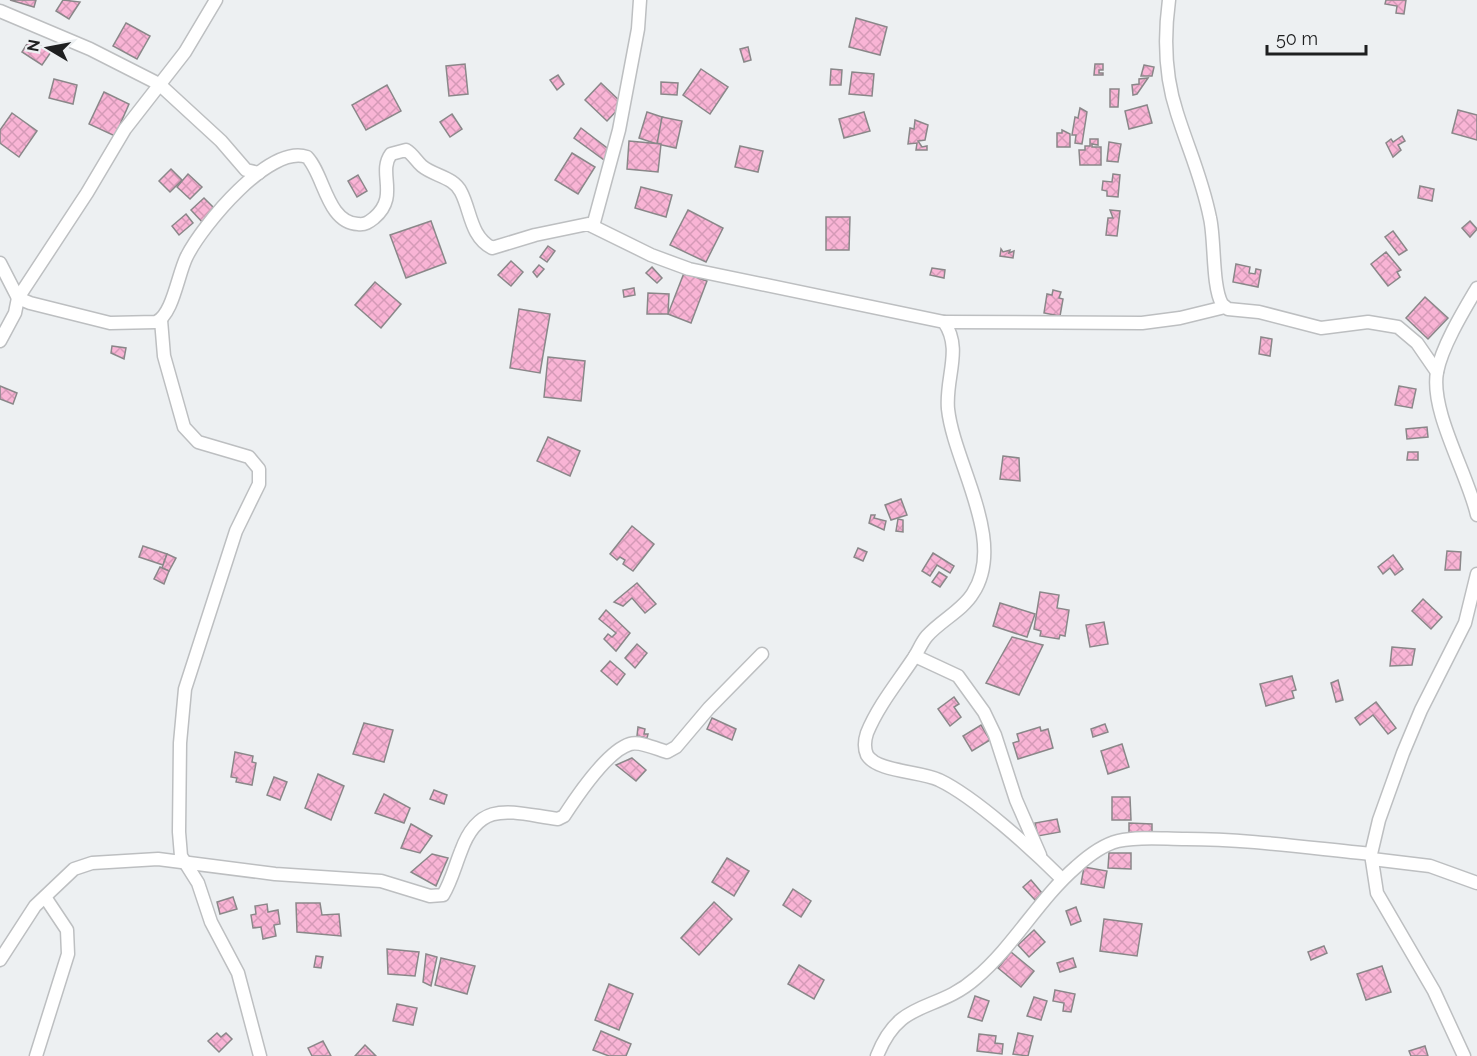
<svg xmlns="http://www.w3.org/2000/svg" width="1477" height="1056" viewBox="0 0 1477 1056" font-family="Raleway,sans-serif">
<defs>
<pattern id="building-cross-hatch" width="8" height="8" patternUnits="userSpaceOnUse" patternTransform="scale(1.5)"><rect width="8" height="8" fill="#f9b4d5"/><path d="M0 0l8 8M0 8l8-8" fill="none" stroke="#d59ab7"/></pattern>
</defs>
<rect width="100%" height="100%" fill="#edf0f2"/>
<g fill="url(#building-cross-hatch)" stroke="#8a8789" stroke-width="1.5">
<path d="M10 0H36L34 7Z"/>
<path d="M63 0 80 2 69 19 56 11Z"/>
<path d="M1386 0H1406L1404 14 1396 13 1397 6 1385 4Z"/>
<path d="M856 18 887 27 880 55 849 47Z"/>
<path d="M126 23 150 36 137 59 113 46Z"/>
<path d="M30 39 51 52 42 65 22 52Z"/>
<path d="M748 47 751 60 744 62 740 49Z"/>
<path d="M465 64 468 94 449 96 446 66Z"/>
<path d="M1095 64H1103V70H1099V73H1103V75H1094Z"/>
<path d="M1144 65 1154 67 1152 76H1141Z"/>
<path d="M701 69 728 87 710 114 683 95Z"/>
<path d="M831 69 842 70 841 85H830Z"/>
<path d="M852 72 874 74 872 96 849 94Z"/>
<path d="M558 75 564 84 557 90 550 80Z"/>
<path d="M1148 78 1137 94 1133 95 1132 85 1139 84V79Z"/>
<path d="M54 79 77 85 73 104 49 98Z"/>
<path d="M661 82 678 83 677 95 661 94Z"/>
<path d="M601 83 623 104 607 121 585 100Z"/>
<path d="M387 85 401 111 366 130 352 105Z"/>
<path d="M1110 89H1119L1118 107H1110Z"/>
<path d="M104 92 129 104 115 136 89 124Z"/>
<path d="M1147 105 1152 123 1129 129 1125 111Z"/>
<path d="M1080 108 1087 112 1082 144 1075 143 1076 135H1072L1075 117 1078 118Z"/>
<path d="M1458 110 1477 115V140L1452 133Z"/>
<path d="M647 112 665 118 657 144 639 138Z"/>
<path d="M864 112 870 131 844 138 839 119Z"/>
<path d="M12 113 37 131 19 157 0 143V130Z"/>
<path d="M452 114 462 129 450 137 440 122Z"/>
<path d="M662 117 682 121 676 148 657 144Z"/>
<path d="M915 120 928 125 925 140 918 141 922 147 927 146V150H916L917 143 908 144 910 128 914 129Z"/>
<path d="M581 128 611 151 604 160 574 138Z"/>
<path d="M1062 130 1070 134V147H1057V133H1062Z"/>
<path d="M1402 136 1405 141 1398 145 1401 150 1393 157 1386 143 1391 139 1393 142Z"/>
<path d="M1090 139H1098V145L1092 144V147H1101V165H1080L1079 150H1085V146H1090Z"/>
<path d="M629 141 661 144 658 172 627 169Z"/>
<path d="M1109 142 1121 144 1118 162 1107 161Z"/>
<path d="M740 146 763 151 758 172 735 167Z"/>
<path d="M572 153 595 167 578 194 555 180Z"/>
<path d="M171 169 182 180 170 192 159 181Z"/>
<path d="M188 174 202 187 190 199 177 187Z"/>
<path d="M1113 174 1120 175 1118 197 1107 196V191L1102 190 1103 181 1112 182Z"/>
<path d="M358 175 367 191 357 197 348 181Z"/>
<path d="M1420 186 1434 189 1432 201 1418 198Z"/>
<path d="M641 187 672 195 666 217 635 208Z"/>
<path d="M204 198 217 211 204 224 191 210Z"/>
<path d="M688 210 723 228 706 262 670 245Z"/>
<path d="M1110 210 1120 211 1117 236 1106 235 1108 218H1113Z"/>
<path d="M186 214 193 223 179 235 172 226Z"/>
<path d="M826 217H850L849 250H826Z"/>
<path d="M431 221 446 263 406 278 390 235Z"/>
<path d="M1470 221 1477 229 1470 237 1462 228Z"/>
<path d="M1393 231 1407 250 1399 255 1385 237Z"/>
<path d="M548 246 555 251 547 262 540 257Z"/>
<path d="M1001 249 1003 252 1010 250 1009 253 1014 251 1013 258 1000 256Z"/>
<path d="M1386 252 1401 270 1397 272 1400 277 1388 286 1371 264Z"/>
<path d="M511 261 523 272 511 286 498 275Z"/>
<path d="M1236 264 1250 267 1249 273 1255 274 1256 269 1261 270 1258 287 1233 282Z"/>
<path d="M539 265 544 269 537 277 533 272Z"/>
<path d="M652 267 662 278 657 283 646 273Z"/>
<path d="M932 268 945 270 944 278 930 275Z"/>
<path d="M684 273 707 281 691 323 668 314Z"/>
<path d="M375 282 401 304 381 328 355 305Z"/>
<path d="M634 288 635 295 624 297 623 290Z"/>
<path d="M1053 290 1061 292 1059 298 1063 299 1060 316 1044 313 1047 294 1052 295Z"/>
<path d="M648 293 669 294 668 314H647Z"/>
<path d="M1425 297 1448 318 1428 339 1406 318Z"/>
<path d="M519 309 550 314 540 373 510 368Z"/>
<path d="M1261 337 1272 339 1270 356 1259 354Z"/>
<path d="M112 346 126 348 124 359 111 353Z"/>
<path d="M548 357 585 361 581 401 544 397Z"/>
<path d="M0 386 17 393 13 404 0 399Z"/>
<path d="M1399 386 1416 389 1412 408 1395 405Z"/>
<path d="M1427 427 1428 437 1407 439 1406 429Z"/>
<path d="M548 437 580 451 570 476 537 461Z"/>
<path d="M1408 452H1418V460H1407Z"/>
<path d="M1003 456 1019 458 1020 481 1000 479Z"/>
<path d="M901 499 907 515 891 520 885 505Z"/>
<path d="M871 515H875L874 518 886 521 884 530 869 523Z"/>
<path d="M898 519 903 520V532L896 531Z"/>
<path d="M632 526 654 544 633 571 623 564 625 560 620 557 617 560 610 554Z"/>
<path d="M143 546 167 554 163 565 139 557Z"/>
<path d="M858 548 867 552 863 561 854 557Z"/>
<path d="M1447 551 1461 552 1460 570H1445Z"/>
<path d="M933 553 954 566 950 573 937 565 930 576 922 571Z"/>
<path d="M167 554 176 558 169 571 162 568Z"/>
<path d="M1393 555 1403 569 1395 575 1390 568 1383 574 1378 567Z"/>
<path d="M160 567 169 571 164 584 154 579Z"/>
<path d="M939 572 947 577 940 587 932 582Z"/>
<path d="M637 583 656 604 645 613 632 598 623 606 614 602Z"/>
<path d="M1040 592 1059 595 1057 608 1069 610 1065 636 1060 635 1059 639 1040 636 1041 631 1034 629Z"/>
<path d="M1423 599 1442 617 1431 629 1412 611Z"/>
<path d="M1000 603 1035 614 1027 637 993 626Z"/>
<path d="M606 610 630 633 616 651 604 639 608 634 612 637 616 633 599 619Z"/>
<path d="M1104 622 1108 644 1090 647 1086 625Z"/>
<path d="M1012 637 1043 645 1019 695 986 683Z"/>
<path d="M637 644 647 653 635 668 625 658Z"/>
<path d="M1392 647 1415 649 1412 665 1390 666Z"/>
<path d="M610 661 625 674 617 685 601 671Z"/>
<path d="M1292 676 1296 690 1292 691 1294 698 1266 706 1260 684Z"/>
<path d="M1338 680 1343 700 1336 702 1331 683Z"/>
<path d="M954 697 959 704 954 707 961 717 950 726 938 709Z"/>
<path d="M1376 702 1396 728 1388 734 1373 715 1360 725 1355 718Z"/>
<path d="M712 718 736 729 732 740 707 729Z"/>
<path d="M364 723 393 730 384 762 353 754Z"/>
<path d="M1105 724 1108 732 1093 737 1091 729Z"/>
<path d="M981 725 990 740 972 751 963 736Z"/>
<path d="M638 727 645 729 644 734H648L647 738 637 736Z"/>
<path d="M1040 727 1041 731 1048 729 1053 748 1018 759 1013 743 1019 741 1017 734Z"/>
<path d="M1122 744 1129 767 1108 774 1101 751Z"/>
<path d="M235 752 253 756 252 762 256 763 252 785 236 782 237 778 231 777Z"/>
<path d="M632 758 646 770 636 781 616 765Z"/>
<path d="M318 774 344 786 331 820 305 808Z"/>
<path d="M274 777 287 782 280 800 267 795Z"/>
<path d="M434 790 447 795 444 804 430 799Z"/>
<path d="M384 794 410 808 404 823 375 813Z"/>
<path d="M1112 797H1130L1131 820H1112Z"/>
<path d="M1057 819 1060 832 1038 836 1035 823Z"/>
<path d="M1129 823 1152 824V834H1129Z"/>
<path d="M411 824 432 836 420 853 401 848Z"/>
<path d="M1109 853H1131V869L1108 868Z"/>
<path d="M432 854 448 858 436 886 411 872Z"/>
<path d="M727 858 749 871 734 896 712 882Z"/>
<path d="M1084 867 1107 871 1104 888 1081 884Z"/>
<path d="M1031 880 1042 893 1035 900 1023 887Z"/>
<path d="M793 889 811 901 801 917 783 905Z"/>
<path d="M233 897 237 909 220 914 217 902Z"/>
<path d="M714 902 732 919 699 955 681 938Z"/>
<path d="M296 903H320L322 915 339 914 341 936 297 932Z"/>
<path d="M267 904 268 912 278 910 280 924 274 925 276 936 263 939 261 927 253 928 251 915 256 914 255 906Z"/>
<path d="M1076 907 1081 921 1071 925 1066 911Z"/>
<path d="M1104 919 1142 924 1137 956 1100 951Z"/>
<path d="M1034 930 1045 942 1029 957 1018 945Z"/>
<path d="M1324 946 1327 953 1311 960 1308 952Z"/>
<path d="M387 949 419 952 415 976 388 974Z"/>
<path d="M1011 952 1034 971 1021 987 998 968Z"/>
<path d="M426 954 437 957 431 986 423 982Z"/>
<path d="M316 956 323 957 321 968 314 967Z"/>
<path d="M441 958 475 966 467 994 435 985Z"/>
<path d="M1073 958 1076 967 1060 972 1057 963Z"/>
<path d="M799 965 824 980 814 999 788 984Z"/>
<path d="M1382 966 1391 992 1366 1000 1357 974Z"/>
<path d="M609 984 633 994 619 1030 595 1020Z"/>
<path d="M1055 990 1075 994 1071 1012 1063 1011 1064 1003 1053 1001Z"/>
<path d="M975 996 989 1001 982 1021 968 1017Z"/>
<path d="M1034 997 1047 1001 1041 1020 1027 1016Z"/>
<path d="M397 1004 417 1008 413 1025 393 1021Z"/>
<path d="M601 1031 631 1044 626 1056H609L593 1050Z"/>
<path d="M217 1033 221 1037 226 1033 232 1039 219 1052 208 1041Z"/>
<path d="M1018 1033 1033 1036 1028 1056 1013 1054Z"/>
<path d="M979 1034 996 1036 995 1043 1003 1044 1002 1054 977 1051Z"/>
<path d="M323 1041 331 1056H312L308 1048Z"/>
<path d="M365 1045 376 1056H355Z"/>
<path d="M1425 1046 1428 1056H1411L1409 1051Z"/>
</g>
<g fill="none" stroke-linecap="round" stroke-linejoin="round">
<g stroke="#bdbfc1" stroke-width="15">
<g id="minor">
<path d="M1169 0C1164 37 1165 77 1177 113 1189 151 1202 178 1210 218 1215 239 1212 287 1222 304L1228 309 1259 312 1321 328 1368 322 1398 327 1417 343 1437 372"/>
<path d="M0 11 90 49 159 84 221 141 246 170 259 173"/>
<path d="M593 226 619 130 638 29 640 0"/>
<path d="M0 263 18 298 30 303 110 323 156 322C173 315 178 273 187 256 202 226 269 144 307 157 324 174 327 223 358 224 365 225 369 222 374 218 400 196 377 173 391 154L406 150C413 154 416 161 422 166 434 176 454 177 461 192 471 211 470 236 492 248L535 235 588 224 651 255 689 269 944 322C963 349 945 378 948 409 954 464 1007 541 973 593 963 610 940 621 927 636 921 643 918 652 913 659 897 683 878 706 867 733 865 739 864 748 867 755 877 772 921 771 939 780 975 797 1033 850 1062 879"/>
<path d="M1477 288C1464 310 1442 346 1437 372 1430 412 1468 474 1477 515"/>
<path d="M161 320 164 356 184 427 198 442 249 457 259 469V484L236 531 185 689 180 743 179 832 181 856 198 883 211 922 238 973 260 1056"/>
<path d="M944 322 1142 323 1180 318 1225 307"/>
<path d="M0 341 15 313 18 298 87 193 125 129 185 52 216 0"/>
<path d="M915 656 958 676 984 712 995 735 1016 800 1040 855"/>
<path d="M1372 859 1430 866 1477 883"/>
<path d="M0 960 35 906 74 869 92 863 158 859 275 874 381 881 430 896 443 895C451 882 455 866 461 851 480 798 512 813 558 819L564 816C577 796 607 751 630 744 640 741 657 749 667 752L676 747 709 708 762 654"/>
<path d="M36 1056 68 954 67 930 45 897"/>
<path d="M877 1056C900 997 935 1014 976 978 1014 946 1038 900 1076 867 1088 856 1102 845 1118 841 1140 836 1163 839 1186 839 1248 839 1309 848 1371 854"/>
<path d="M1464 1056 1434 991 1377 893 1371 854 1379 820 1403 753 1421 710 1465 623 1477 574"/>
</g>
</g>
<use href="#minor" stroke="#fff" stroke-width="12"/>
</g>
<g transform="translate(48 48) rotate(280)" stroke="#edf0f2" stroke-width="4.5" paint-order="stroke">
<path d="M0-4.5L10 22L0 15L-10 22Z" fill="#1e1f20"/>
<text y="-9" font-size="16" font-weight="bold" text-anchor="middle" fill="#1e1f20">N</text>
</g>
<path d="M1267 45v9h99v-9" fill="none" stroke="#1e1f20" stroke-width="3"/>
<text x="1276" y="45" font-size="18" fill="#1e1f20" stroke="#edf0f2" stroke-width="4.5" paint-order="stroke">50 m</text>
</svg>
